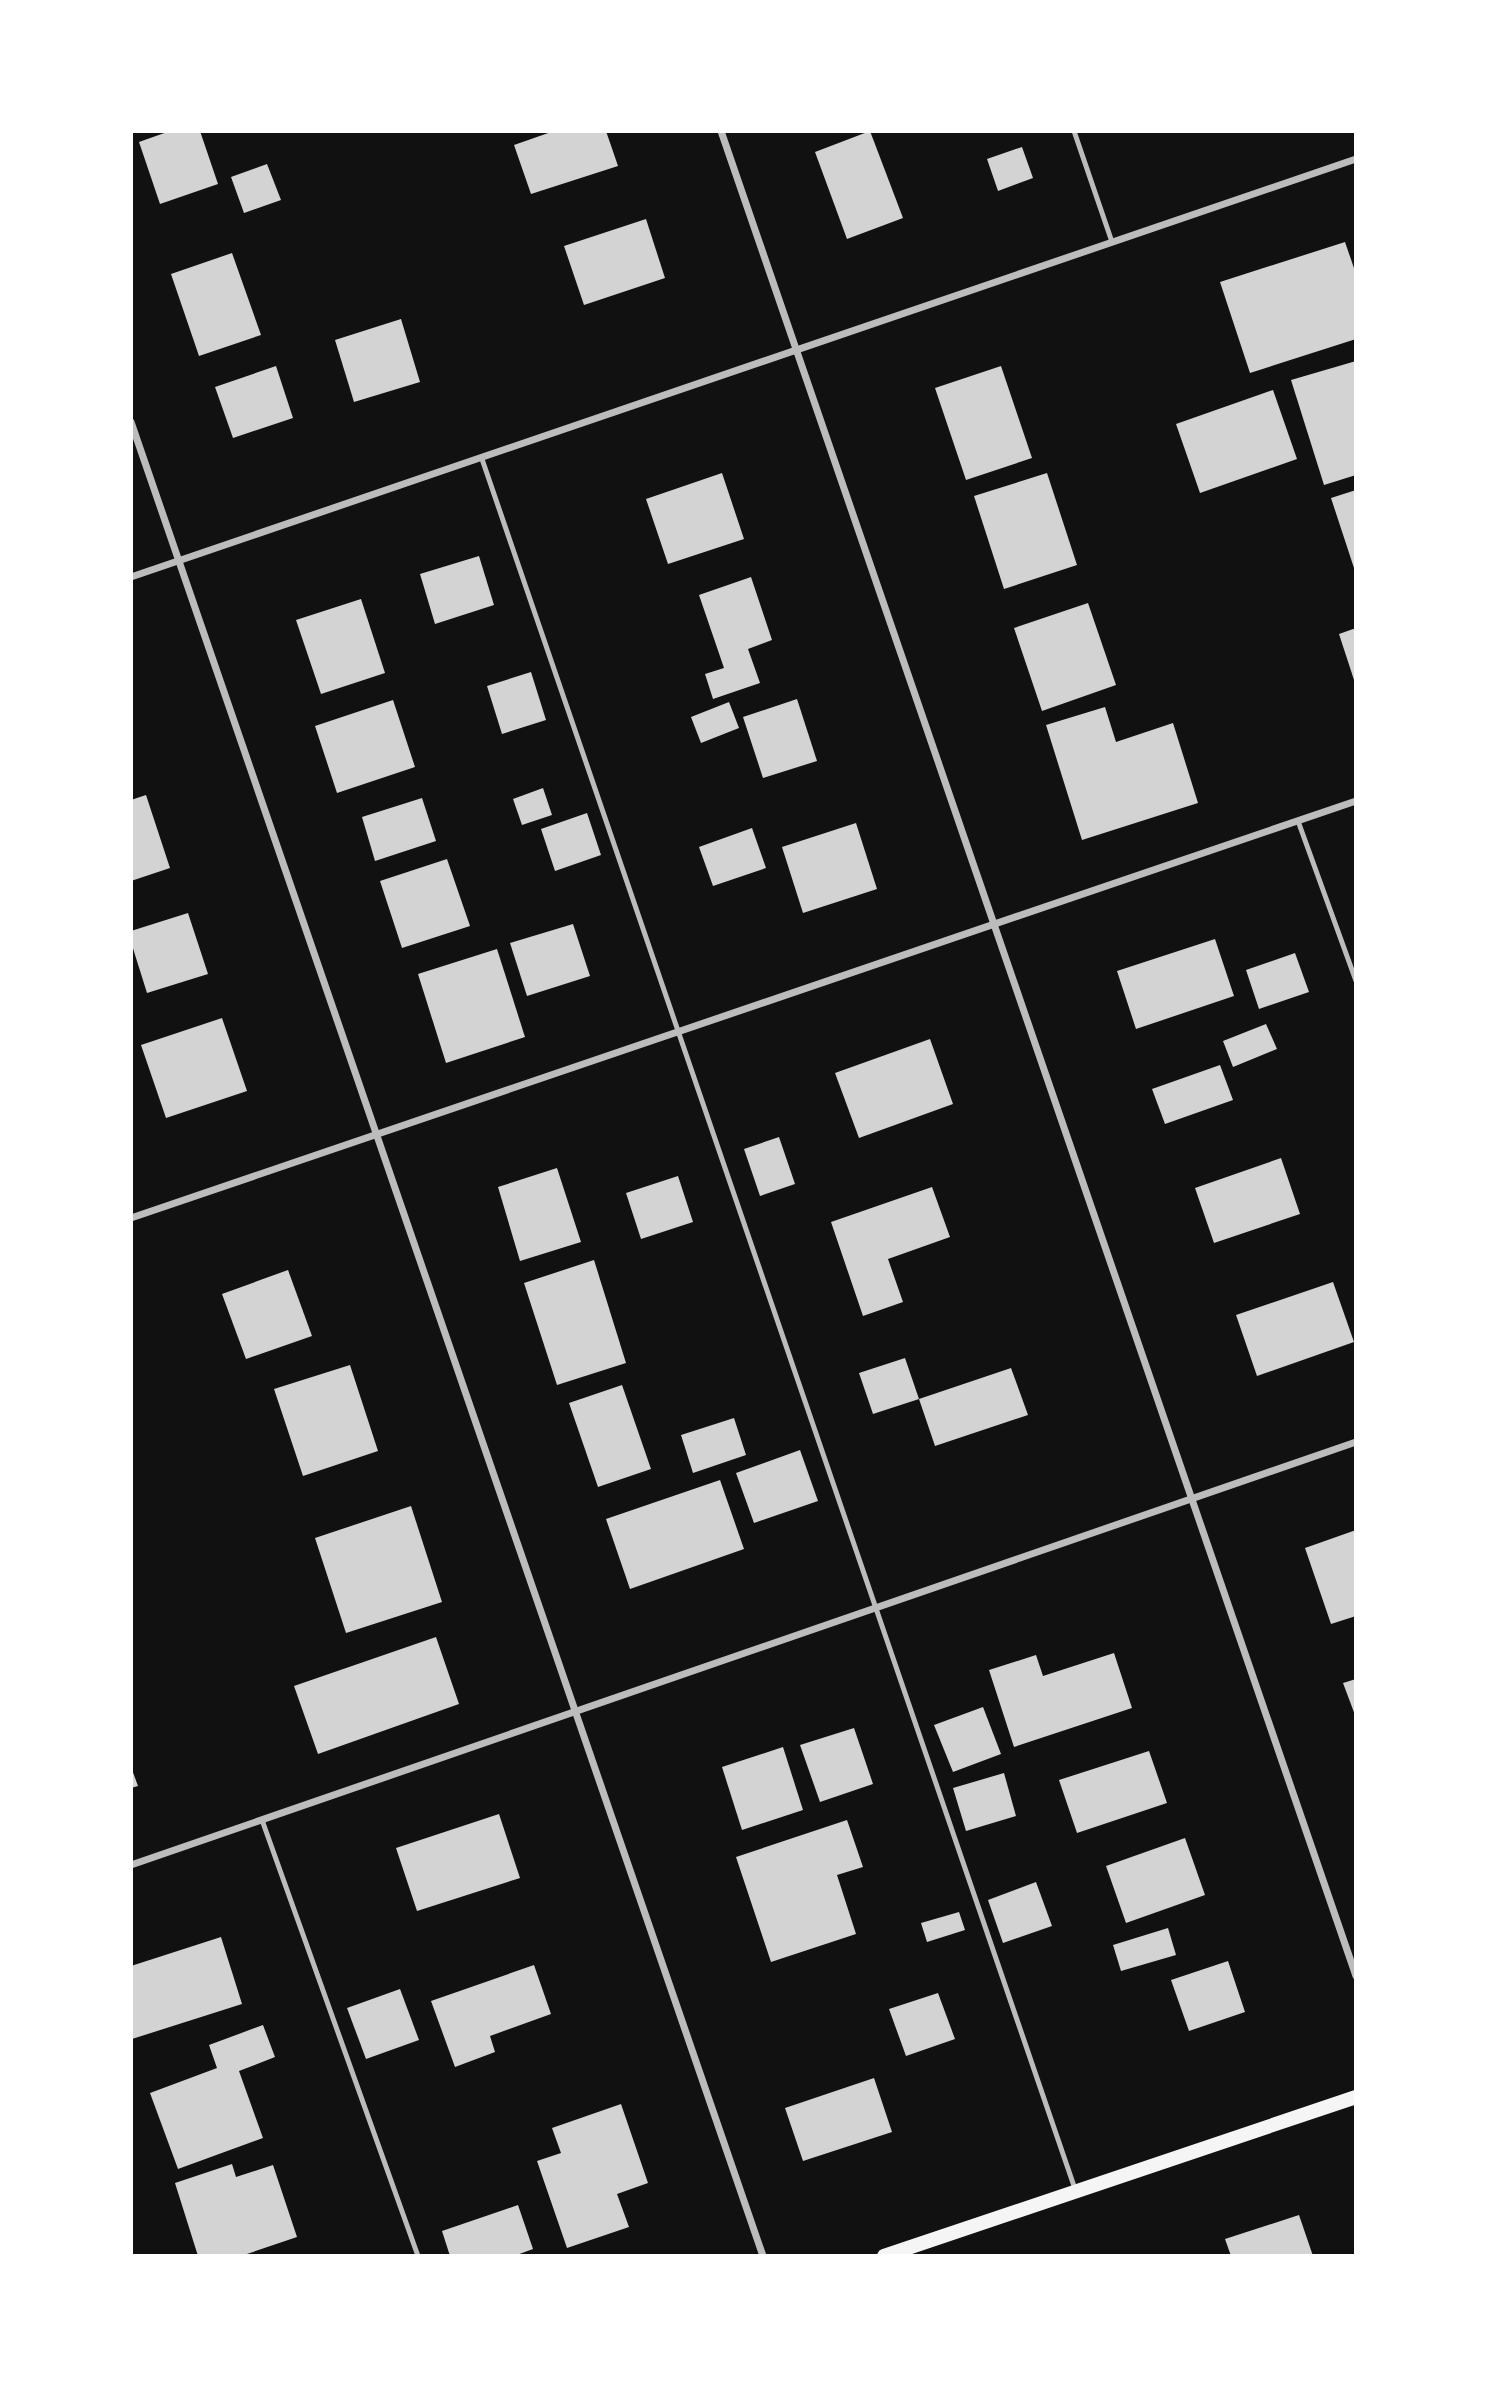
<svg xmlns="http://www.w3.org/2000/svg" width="1487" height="2387" viewBox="0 0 1487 2387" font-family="'Archivo Narrow',sans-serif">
<rect width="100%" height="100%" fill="#111"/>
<g fill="#d3d3d3">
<path d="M170 131H200L218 184 160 204 139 142Z"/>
<path d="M554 131H606L618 166 531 194 514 145Z"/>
<path d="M870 131 903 218 847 239 815 152Z"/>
<path d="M1022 147 1033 178 998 191 987 159Z"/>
<path d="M267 164 281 200 244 213 231 177Z"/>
<path d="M646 219 665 278 584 305 564 246Z"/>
<path d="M1345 242 1356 274V339L1250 373 1220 282Z"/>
<path d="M232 253 261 335 199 356 171 274Z"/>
<path d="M401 319 420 382 354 402 335 340Z"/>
<path d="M1356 361V475L1324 485 1291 380Z"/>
<path d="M276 366 293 418 233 438 215 387Z"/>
<path d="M1001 366 1032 458 966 480 935 388Z"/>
<path d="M1273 390 1297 459 1200 493 1176 424Z"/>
<path d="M722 473 744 539 668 564 646 499Z"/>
<path d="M1047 473 1077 565 1004 589 974 496Z"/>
<path d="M1356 490V571H1355L1331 498Z"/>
<path d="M479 556 494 605 435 624 420 574Z"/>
<path d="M751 577 772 640 748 649 760 683 713 699 705 674 724 668 699 595Z"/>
<path d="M361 599 385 673 321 694 296 620Z"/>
<path d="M1088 603 1116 685 1042 711 1014 628Z"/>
<path d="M1356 628V683H1355L1339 634Z"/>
<path d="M531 672 546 720 502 734 487 686Z"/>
<path d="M797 699 817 761 763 778 743 717Z"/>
<path d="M393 700 415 767 337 793 315 726Z"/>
<path d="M729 702 739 728 701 743 691 717Z"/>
<path d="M1105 707 1116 742 1173 723 1198 803 1082 840 1046 725Z"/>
<path d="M543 788 552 815 522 825 513 799Z"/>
<path d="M146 795 170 868 131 881V800Z"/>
<path d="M422 798 436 841 375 861 362 817Z"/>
<path d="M587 813 601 855 555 871 541 829Z"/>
<path d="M856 823 877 889 803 913 782 847Z"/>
<path d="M752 828 766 868 713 886 699 847Z"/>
<path d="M447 859 470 926 402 948 380 881Z"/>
<path d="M188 913 208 974 147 993 131 942V931Z"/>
<path d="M573 924 590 976 527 996 510 943Z"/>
<path d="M1215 939 1234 996 1136 1029 1117 971Z"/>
<path d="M497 949 525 1037 446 1063 418 974Z"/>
<path d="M1295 953 1309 992 1259 1009 1246 970Z"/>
<path d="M222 1018 247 1091 166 1118 141 1045Z"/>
<path d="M1266 1024 1277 1049 1233 1067 1223 1041Z"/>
<path d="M930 1039 953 1104 859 1138 835 1073Z"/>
<path d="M1220 1065 1233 1100 1165 1124 1152 1089Z"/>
<path d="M779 1137 795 1184 760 1196 744 1149Z"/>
<path d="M1281 1158 1300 1214 1214 1243 1195 1188Z"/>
<path d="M557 1168 581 1242 520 1261 498 1187Z"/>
<path d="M678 1176 693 1222 641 1239 626 1193Z"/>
<path d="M932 1187 950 1237 888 1259 903 1302 863 1316 831 1222Z"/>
<path d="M594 1260 626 1363 557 1385 524 1283Z"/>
<path d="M288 1270 312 1336 246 1359 222 1294Z"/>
<path d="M1333 1282 1354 1342 1257 1376 1236 1315Z"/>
<path d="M905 1358 919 1399 873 1414 859 1373Z"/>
<path d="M350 1365 378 1451 303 1476 274 1389Z"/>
<path d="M1011 1368 1028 1415 935 1446 919 1399Z"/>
<path d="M622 1385 651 1469 598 1487 569 1403Z"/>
<path d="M734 1418 746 1455 693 1473 681 1435Z"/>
<path d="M800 1450 818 1501 754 1523 736 1473Z"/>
<path d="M720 1480 744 1549 630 1589 606 1519Z"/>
<path d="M411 1506 442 1602 346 1633 315 1538Z"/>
<path d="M1356 1530V1616L1331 1624 1305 1548Z"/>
<path d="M436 1637 459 1704 318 1754 294 1686Z"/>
<path d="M1114 1653 1132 1708 1014 1747 989 1670 1036 1655 1043 1676Z"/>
<path d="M1356 1679V1715H1355L1343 1683Z"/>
<path d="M983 1707 1001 1754 953 1772 934 1725Z"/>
<path d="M854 1728 873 1784 820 1802 800 1745Z"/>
<path d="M783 1747 803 1810 742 1830 722 1767Z"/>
<path d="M1149 1751 1167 1803 1077 1833 1059 1780Z"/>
<path d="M131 1767 138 1786 131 1788Z"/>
<path d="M1004 1773 1016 1816 966 1831 953 1788Z"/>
<path d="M499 1814 520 1878 417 1911 396 1848Z"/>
<path d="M847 1820 863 1867 837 1875 856 1934 771 1962 736 1857Z"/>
<path d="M1185 1838 1205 1895 1126 1923 1106 1866Z"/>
<path d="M1036 1882 1052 1926 1003 1943 988 1900Z"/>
<path d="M959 1912 965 1930 927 1942 921 1923Z"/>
<path d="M1168 1928 1176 1955 1121 1971 1113 1945Z"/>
<path d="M221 1937 242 2004 132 2039 131 1966Z"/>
<path d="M1228 1961 1245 2012 1189 2031 1171 1980Z"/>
<path d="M534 1965 551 2014 490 2036 495 2052 455 2067 431 2001Z"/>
<path d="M400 1989 419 2040 366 2059 347 2008Z"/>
<path d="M938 1993 955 2039 906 2056 889 2009Z"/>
<path d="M263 2025 275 2057 239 2071 263 2138 178 2169 150 2093 217 2068 209 2045Z"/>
<path d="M874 2078 892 2132 803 2161 785 2108Z"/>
<path d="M621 2104 648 2183 617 2194 629 2227 567 2248 537 2161 561 2153 552 2128Z"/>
<path d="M232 2164 236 2177 273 2165 297 2237 241 2256H198L175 2183Z"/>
<path d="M518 2205 533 2249 514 2256H450L442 2231Z"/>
<path d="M1299 2215 1313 2256H1231L1225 2239Z"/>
</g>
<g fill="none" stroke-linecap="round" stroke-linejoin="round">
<g stroke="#bcbcbc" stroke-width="5">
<path d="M1074 131 1112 242"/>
<path d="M482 459 1075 2189"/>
<path d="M1298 821 1356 981"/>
<path d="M262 1820 418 2256"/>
</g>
<g stroke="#bcbcbc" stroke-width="7">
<path d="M721 131 1356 1976"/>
<path d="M131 422 763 2256"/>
<path d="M131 577 1356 159"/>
<path d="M131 1218 1356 801"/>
<path d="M131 1865 1356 1442"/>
</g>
<path stroke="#f5f5f5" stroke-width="14" d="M884 2256 1356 2097"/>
</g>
<rect width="1487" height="2387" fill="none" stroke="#ffffff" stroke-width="266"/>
</svg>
